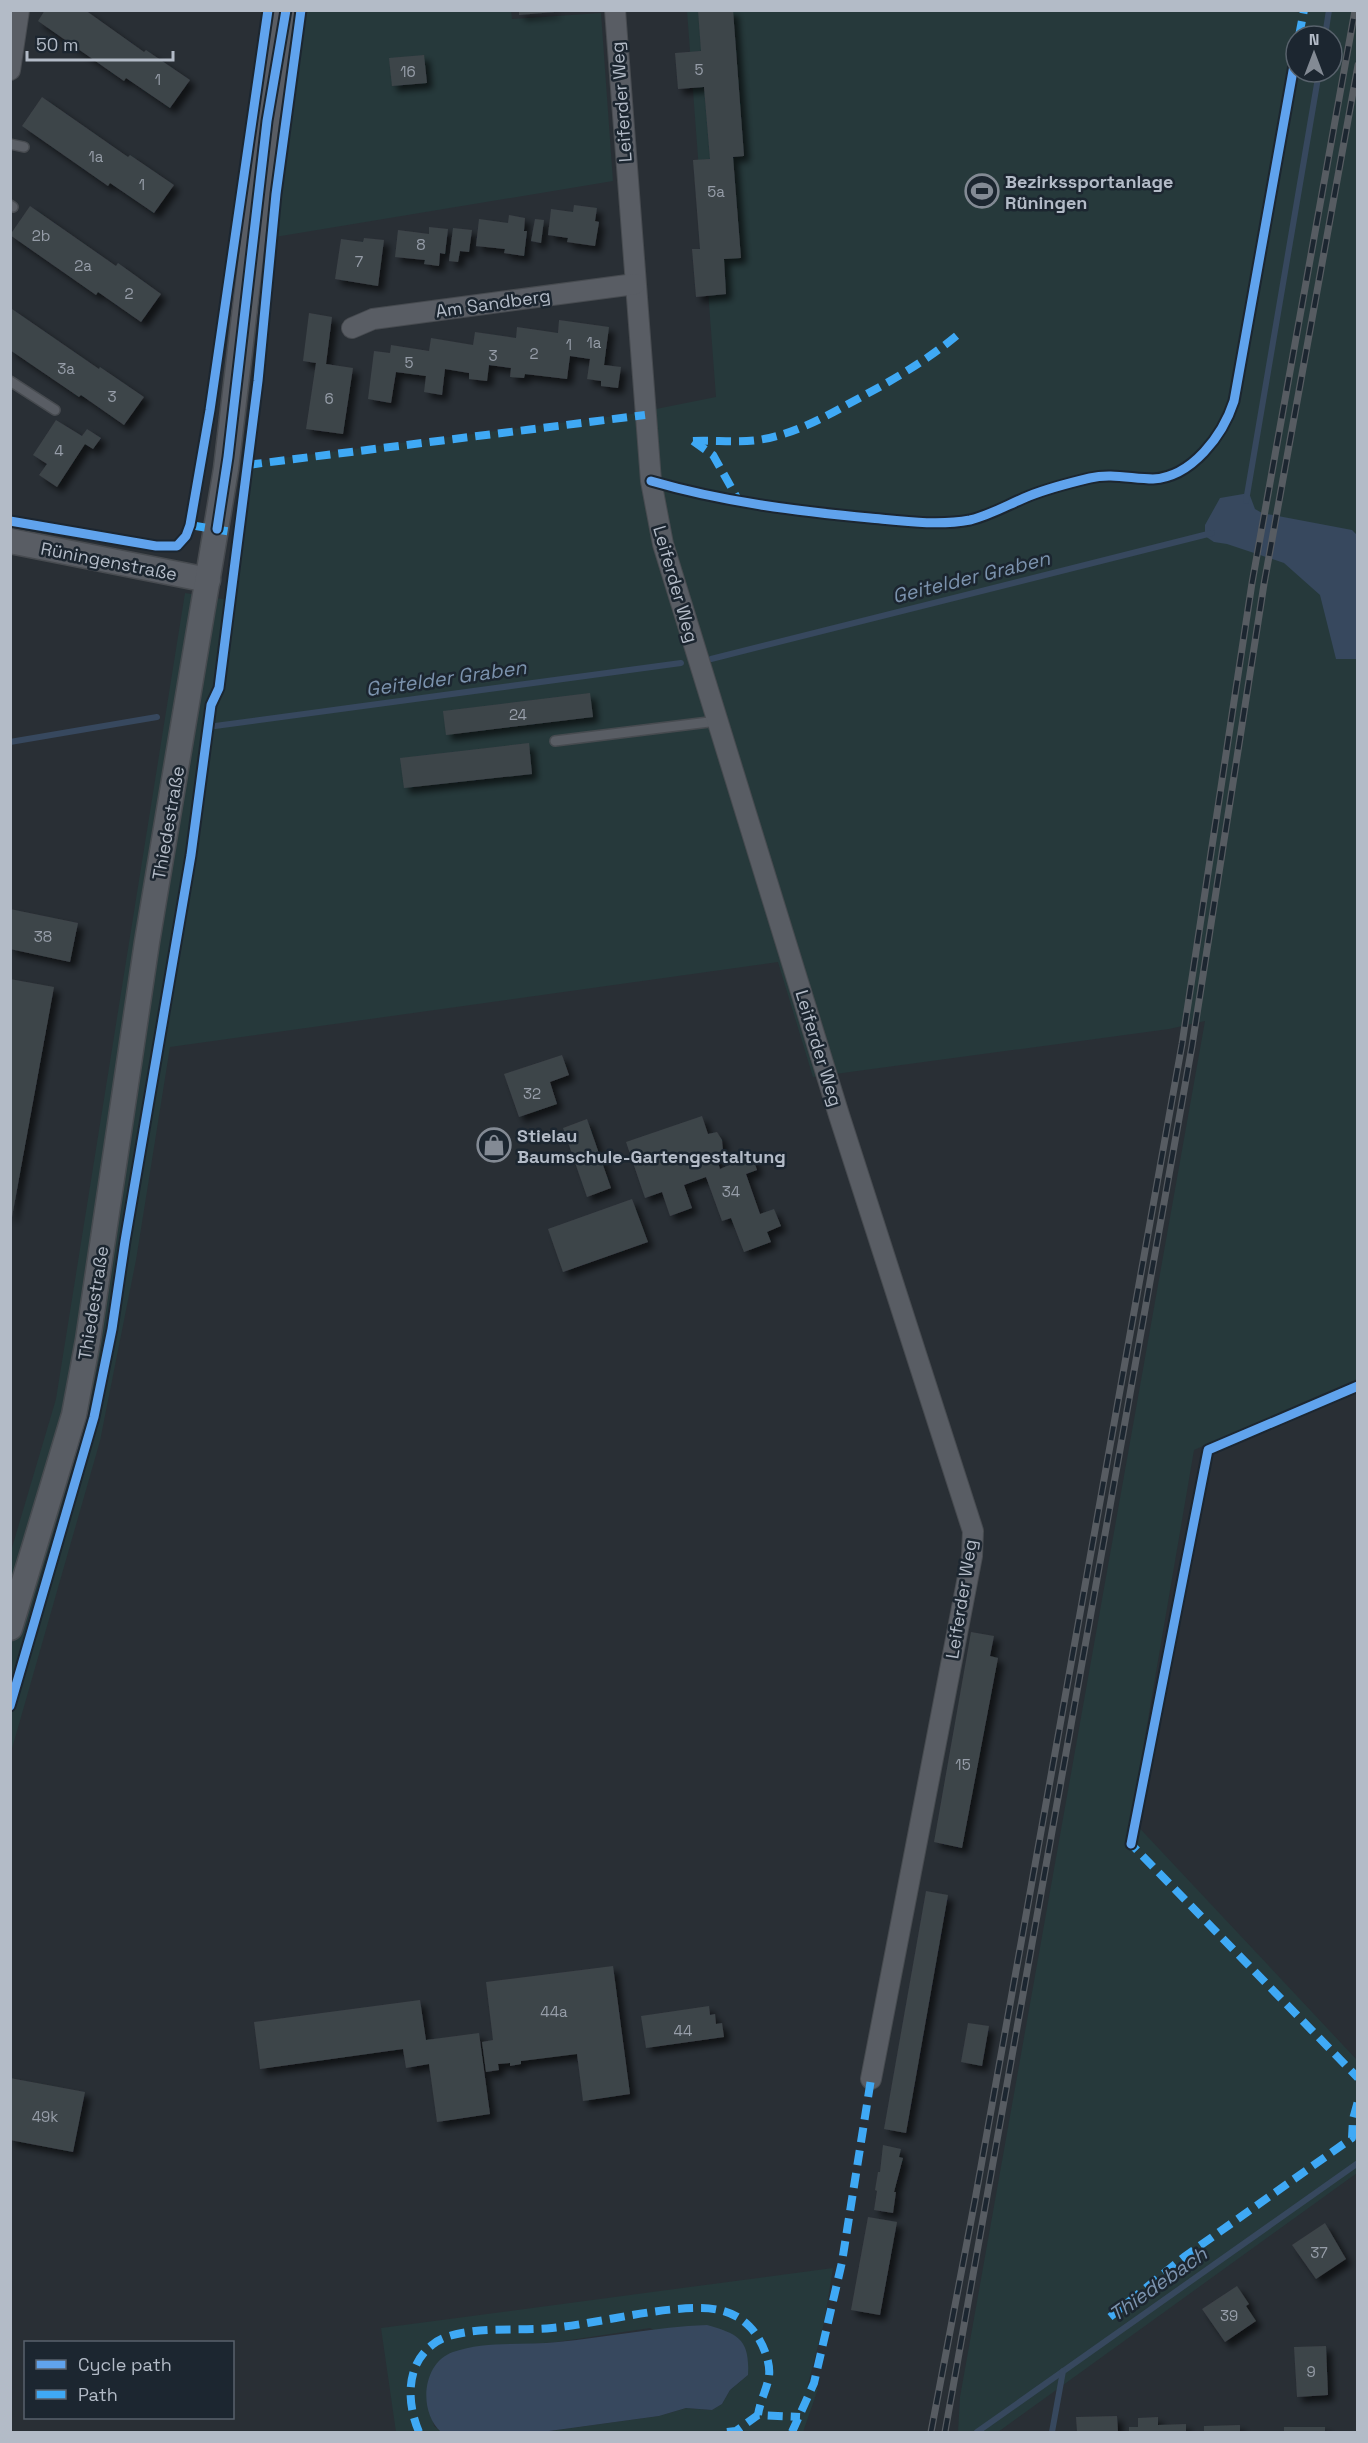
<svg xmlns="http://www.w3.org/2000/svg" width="1368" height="2443" viewBox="0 0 1368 2443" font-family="'Space Grotesk',sans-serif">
<defs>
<filter id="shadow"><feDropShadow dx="5.5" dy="5.5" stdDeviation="3" flood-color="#0009"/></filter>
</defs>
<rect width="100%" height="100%" fill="#292f35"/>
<g fill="#26393b" fill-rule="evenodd">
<path d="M511 10 512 19 601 13 613 181 275 237 305 11Z"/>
<path d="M687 11H1357V1379L1194 1450 1131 1819 1357 2060V2173L998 2432H958L960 2397 1205 1021 1169 1029 813 1077 778 962 170 1047 136 1260 100 1441 11 1752V1551L56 1399 185 593 235 601 250 462 631 414 716 397ZM1296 36H1332V72H1296Z"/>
<path d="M833 2268 824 2323 808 2384 818 2389 803 2432H542L659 2416 686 2408 712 2410 722 2404 730 2390 748 2375 650 2328 557 2342 518 2345 428 2396 434 2426 441 2432H396L381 2328Z"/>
</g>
<g fill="#37485e">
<path d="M1249 493 1255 509 1262 513 1352 530 1357 535V659H1336L1320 595 1284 563 1227 544 1214 542 1205 536V525L1220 498Z"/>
<path d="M707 2325C739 2334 750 2340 748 2375L730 2390 722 2404 712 2410 686 2408 659 2416 542 2432H441C418 2411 422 2363 453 2352 486 2340 524 2346 558 2342 608 2337 656 2327 707 2325Z"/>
</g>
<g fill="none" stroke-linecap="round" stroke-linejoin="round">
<g stroke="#37485e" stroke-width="6">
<path d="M1325 36 1329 10"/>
<path d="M1246 501 1319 72"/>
<path d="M711 659 1212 533"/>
<path d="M215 726 681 663"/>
<path d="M10 742 157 717"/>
<path d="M977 2432 1358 2163"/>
<path d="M1052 2432 1063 2371"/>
</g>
</g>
<g fill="#3e4449" filter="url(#shadow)">
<path d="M45 10H85L144 52 146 50 190 80 170 108 126 78 124 81 38 21Z"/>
<path d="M519 10H555V12L519 15Z"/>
<path d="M698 10H733L744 156 733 157 741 258 724 259 726 294 696 297 692 249H700L693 160 710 159 704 87 678 89 675 53 701 51Z"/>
<path d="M424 55 427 83 392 86 389 58Z"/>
<path d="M42 97 128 157 130 155 174 185 154 213 110 183 108 186 22 126Z"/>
<path d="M574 205 597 208 595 221 599 222 595 246 567 242 568 238 548 235 551 209 573 212Z"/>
<path d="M30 206 116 266 118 263 161 294 141 322 98 292 96 295 10 235Z"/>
<path d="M509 215 525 218 524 231H527L524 256 504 253 505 249 476 246 479 219 508 223Z"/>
<path d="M535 219 544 220 541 243 531 241Z"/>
<path d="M429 227 448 229 445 254 440 253 439 266 424 264 425 260 395 257 398 230 429 234Z"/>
<path d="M453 228 472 230 469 252 460 251 458 262 449 261Z"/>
<path d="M364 238 384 240 378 286 335 279 341 239 363 242Z"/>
<path d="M12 309 99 369 100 367 144 397 124 425 81 395 79 397 10 350V312Z"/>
<path d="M309 313 332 317 326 364 353 368 343 434 306 429 316 363 303 361Z"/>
<path d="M559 320 609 327 604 365 621 367 618 388 601 386V381L587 379 590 359 570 356 567 379 525 374 524 378 510 377 511 368 489 365 487 381 469 379V373L445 369 442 395 424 392 426 376 396 372 391 403 368 399 374 351 390 353 391 345 429 351 431 338 473 345 475 332 516 338 517 327 558 333Z"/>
<path d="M56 420 82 436 87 429 101 438 93 449 85 444 57 487 39 475 47 464 33 455Z"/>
<path d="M590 693 593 717 446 735 443 711Z"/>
<path d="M529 743 532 774 404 788 400 758Z"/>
<path d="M10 909 78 923 70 962 10 949Z"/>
<path d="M10 979 54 987 12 1217H10Z"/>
<path d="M562 1055 569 1075 550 1082 557 1104 519 1117 504 1074Z"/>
<path d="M702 1116 708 1134 717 1132 722 1140 723 1151 715 1153 720 1169 752 1155 757 1170 746 1174 760 1214 774 1209 781 1226 767 1232 771 1242 744 1252 731 1218 722 1221 706 1177 684 1185 692 1208 670 1216 662 1192 645 1198 626 1142Z"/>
<path d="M587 1119 611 1188 587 1197 563 1128Z"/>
<path d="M632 1199 648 1242 563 1272 548 1229Z"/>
<path d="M971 1632 994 1636 990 1656 998 1658 962 1848 934 1842Z"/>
<path d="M926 1891 948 1895 906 2133 884 2129Z"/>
<path d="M613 1966 630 2094 583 2101 577 2054 521 2061V2064L510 2066V2063L498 2064 499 2070 486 2072 482 2042 493 2040 486 1982Z"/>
<path d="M420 2000 426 2040 479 2033 490 2114 437 2122 429 2064 406 2068 403 2049 260 2069 254 2022Z"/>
<path d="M709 2006 710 2015 715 2014 716 2024 722 2023 724 2037 646 2048 641 2016Z"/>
<path d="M968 2023 989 2026 982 2066 961 2062Z"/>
<path d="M10 2078 85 2092 73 2152 10 2140Z"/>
<path d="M883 2145 901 2149 899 2157 903 2158 894 2192H896L893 2213 874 2210 877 2191 875 2190 878 2172H880Z"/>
<path d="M868 2217 897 2222 880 2315 851 2310Z"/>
<path d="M1325 2223 1346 2259 1316 2279 1292 2245Z"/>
<path d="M1237 2286 1249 2304 1246 2306 1256 2321 1225 2342 1202 2309Z"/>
<path d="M1326 2346 1328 2395 1297 2397 1294 2347Z"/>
<path d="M1117 2416 1118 2432H1077L1076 2417Z"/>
<path d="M1158 2417V2425L1186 2424V2432H1129V2427H1138V2418Z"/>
<path d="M1240 2425V2432H1204V2426Z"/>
<rect x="1284" y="2427" width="41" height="5"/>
</g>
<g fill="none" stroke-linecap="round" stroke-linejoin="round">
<g stroke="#474b50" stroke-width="12">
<g id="service">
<path d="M10 144 24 147"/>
<path d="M10 205 13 207"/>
<path d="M10 381 55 410"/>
<path d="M555 741 717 721"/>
</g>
</g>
<g stroke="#474b50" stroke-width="22">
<g id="minor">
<path d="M615 10 651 481 663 544 839 1115 973 1531 972 1556 871 2079"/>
<path d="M10 70 19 10"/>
<path d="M352 328 373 319 635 284"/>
</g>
</g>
<g stroke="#474b50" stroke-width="27">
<g id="tertiary">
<path d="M10 541 208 580"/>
<path d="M10 1628 74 1415 88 1340 147 942 226 469 267 121 286 10"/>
</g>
</g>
<use href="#service" stroke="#595d64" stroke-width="9"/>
<use href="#minor" stroke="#595d64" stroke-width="20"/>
<use href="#tertiary" stroke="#595d64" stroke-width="24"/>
<g stroke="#575c62" stroke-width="7">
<g id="rail">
<path d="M931 2432 975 2200 1182 1044 1252 583 1355 10"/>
<path d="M945 2432 1192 1046 1264 584 1358 65"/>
</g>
</g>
<use href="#rail" stroke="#1c2630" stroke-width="4.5" stroke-dasharray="14" stroke-linecap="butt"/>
<g stroke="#3fa9f5" stroke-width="8" stroke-dasharray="15 8" stroke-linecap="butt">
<path d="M1299 36 1304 10"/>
<path d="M693 441C714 440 737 443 758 440 792 435 823 418 852 402 891 381 927 361 961 332"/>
<path d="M693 441 713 455 740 503"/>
<path d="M247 465 645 415"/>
<path d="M190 525 238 533"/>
<path d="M1133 1838 1131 1844 1358 2078"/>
<path d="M1110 2317 1184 2257 1352 2138 1353 2119 1358 2101"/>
<path d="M419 2432C407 2404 405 2366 432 2345 439 2339 448 2336 457 2334 487 2327 520 2331 552 2328 601 2323 651 2308 700 2308 719 2308 737 2313 750 2327 761 2338 771 2361 769 2376 767 2389 760 2401 758 2415"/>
<path d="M727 2432 736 2431 758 2415 800 2417"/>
<path d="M792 2432 814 2383 842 2262 871 2079"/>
</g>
<g stroke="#1c2630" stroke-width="13">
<g id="cycleway">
<path d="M651 481C723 502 796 511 870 518 902 521 938 526 970 520 991 515 1009 504 1029 496 1049 488 1069 483 1090 478 1111 473 1133 479 1153 479 1192 477 1223 435 1234 401L1296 54"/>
<path d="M10 521 156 546H177L186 536 190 525 210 410 268 10"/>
<path d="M217 529 228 457 267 121 286 10"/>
<path d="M10 1706 94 1417 112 1329 125 1241 191 855 211 705 219 688 258 381 276 194 301 10"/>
<path d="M1131 1844 1208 1450 1358 1386"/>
</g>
</g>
<use href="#cycleway" stroke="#60a3ed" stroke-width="9"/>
</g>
<defs>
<g id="stadium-ring" transform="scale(1.725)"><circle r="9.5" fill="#1c2630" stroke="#838a94" stroke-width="1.5"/><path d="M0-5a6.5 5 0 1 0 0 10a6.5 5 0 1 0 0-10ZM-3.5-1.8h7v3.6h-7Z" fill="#838a94"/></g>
<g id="shop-ring" transform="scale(1.725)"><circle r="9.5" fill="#1c2630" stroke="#838a94" stroke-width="1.5"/><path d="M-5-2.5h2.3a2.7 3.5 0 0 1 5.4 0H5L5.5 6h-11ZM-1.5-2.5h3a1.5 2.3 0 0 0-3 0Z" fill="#838a94"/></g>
</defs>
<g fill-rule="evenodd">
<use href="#stadium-ring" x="982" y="191"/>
<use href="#shop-ring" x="494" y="1145"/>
</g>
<g text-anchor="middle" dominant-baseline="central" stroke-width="5" stroke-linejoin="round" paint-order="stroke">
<g font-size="15" fill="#969da8">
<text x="699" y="69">5</text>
<text x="408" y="71">16</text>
<text x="158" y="79">1</text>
<text x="96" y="156">1a</text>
<text x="142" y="184">1</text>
<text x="716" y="191">5a</text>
<text x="41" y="235">2b</text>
<text x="421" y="244">8</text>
<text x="359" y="261">7</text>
<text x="83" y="265">2a</text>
<text x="129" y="293">2</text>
<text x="594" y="342">1a</text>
<text x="569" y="344">1</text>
<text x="534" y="353">2</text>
<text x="493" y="355">3</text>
<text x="409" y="362">5</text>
<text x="66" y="368">3a</text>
<text x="112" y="396">3</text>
<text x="329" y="398">6</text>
<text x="59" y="450">4</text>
<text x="518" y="714">24</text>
<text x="43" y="936">38</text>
<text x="532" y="1093">32</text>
<text x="731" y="1191">34</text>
<text x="963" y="1764">15</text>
<text x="554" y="2011">44a</text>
<text x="683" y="2030">44</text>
<text x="45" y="2116">49k</text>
<text x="1319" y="2252">37</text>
<text x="1229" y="2315">39</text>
<text x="1311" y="2371">9</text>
</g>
<g font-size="18" fill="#b3bbc7" stroke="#1c2630">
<text transform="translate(621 102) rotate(-94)">Leiferder Weg</text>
<text transform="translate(493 303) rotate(-8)">Am Sandberg</text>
<text transform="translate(109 561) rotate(11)">Rüningenstraße</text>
<text transform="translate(676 584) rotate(74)">Leiferder Weg</text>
<text transform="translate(168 823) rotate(-80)">Thiedestraße</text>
<text transform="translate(819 1048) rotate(73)">Leiferder Weg</text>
<text transform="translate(93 1303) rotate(-81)">Thiedestraße</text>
<text transform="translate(961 1599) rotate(-81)">Leiferder Weg</text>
</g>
<g font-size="18" font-weight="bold" fill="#b3bbc7" stroke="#1c2630" text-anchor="start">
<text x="1005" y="181">Bezirkssportanlage<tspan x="1005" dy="21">Rüningen</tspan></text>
<text x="517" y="1135">Stielau<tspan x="517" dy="21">Baumschule-Gartengestaltung</tspan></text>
</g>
<g font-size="20" font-style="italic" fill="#7c93ae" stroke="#1c2630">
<text transform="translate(971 577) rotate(-14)">Geitelder Graben</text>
<text transform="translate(446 678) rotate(-8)">Geitelder Graben</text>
<text transform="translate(1158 2284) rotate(-35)">Thiedebach</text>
</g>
</g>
<rect width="1368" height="2443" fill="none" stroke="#b3bbc7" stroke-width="24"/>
<rect x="24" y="2341" width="210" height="78" fill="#1c2630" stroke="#58626c" stroke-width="1.5"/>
<rect x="36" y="2360" width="30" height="9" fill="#60a3ed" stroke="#58626c" stroke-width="1.5"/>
<text x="78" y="2371" font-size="18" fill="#b3bbc7">Cycle path</text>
<rect x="36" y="2390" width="30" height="9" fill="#3fa9f5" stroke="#58626c" stroke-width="1.5"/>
<text x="78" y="2401" font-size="18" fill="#b3bbc7">Path</text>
<g transform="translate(1314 54)"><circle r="28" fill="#1c2630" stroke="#58626c" stroke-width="1.5"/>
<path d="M0-4.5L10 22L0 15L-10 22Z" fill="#838a94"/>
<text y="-9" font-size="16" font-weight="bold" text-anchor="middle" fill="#b3bbc7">N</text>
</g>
<path d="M27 51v9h146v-9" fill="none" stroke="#b3bbc7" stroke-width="3"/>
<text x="36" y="51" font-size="18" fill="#b3bbc7" stroke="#1c2630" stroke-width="4.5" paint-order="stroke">50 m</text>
</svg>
